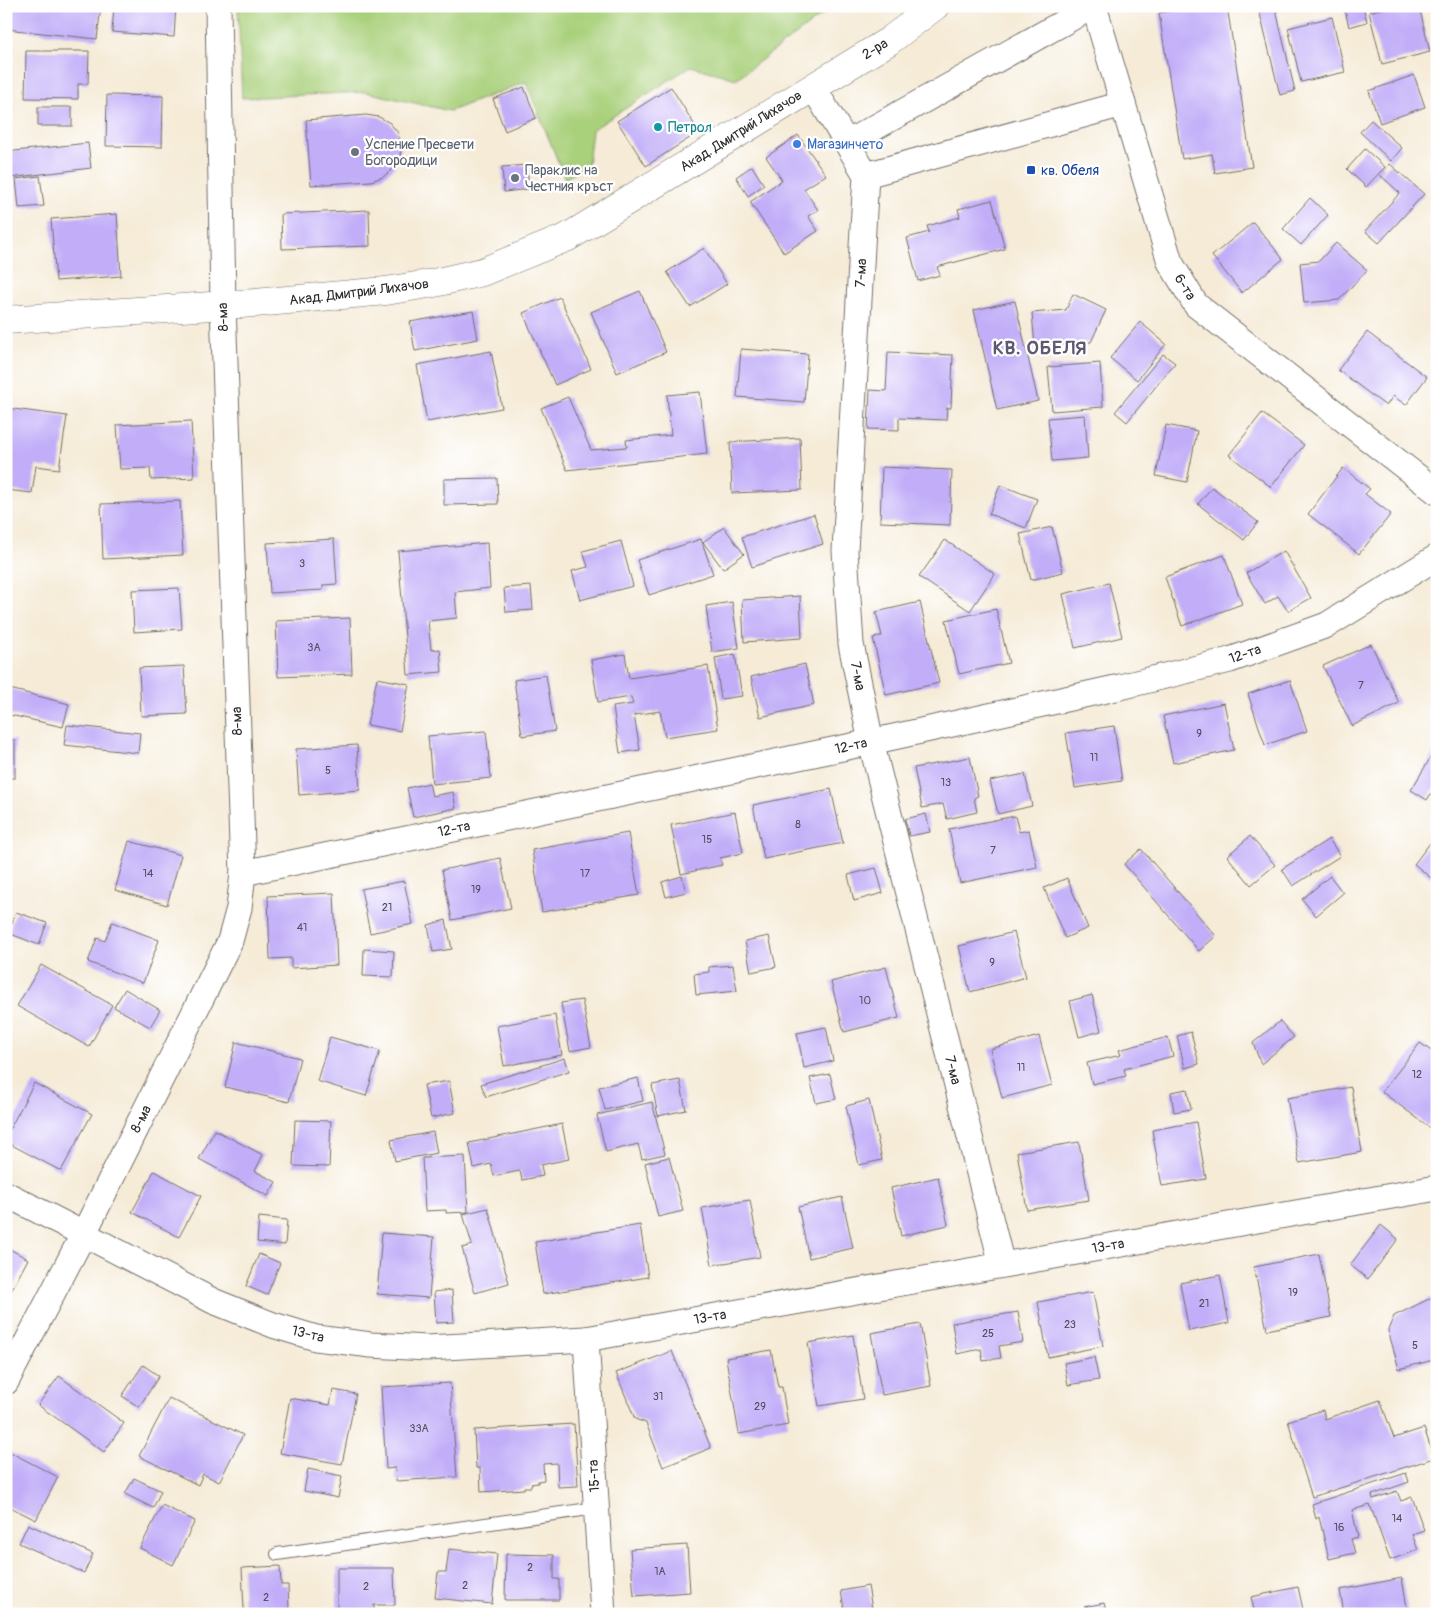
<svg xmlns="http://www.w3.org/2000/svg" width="1443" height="1620" viewBox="0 0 1443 1620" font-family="Pangolin,sans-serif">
<rect width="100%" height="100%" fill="#fff"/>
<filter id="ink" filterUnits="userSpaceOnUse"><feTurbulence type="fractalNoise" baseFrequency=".02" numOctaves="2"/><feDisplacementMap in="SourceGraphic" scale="10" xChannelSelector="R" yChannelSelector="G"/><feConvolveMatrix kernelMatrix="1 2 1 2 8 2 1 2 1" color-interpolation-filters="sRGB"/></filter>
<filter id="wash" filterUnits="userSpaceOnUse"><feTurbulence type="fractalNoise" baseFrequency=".0096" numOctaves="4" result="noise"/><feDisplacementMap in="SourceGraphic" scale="20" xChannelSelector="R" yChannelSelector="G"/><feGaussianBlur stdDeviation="1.12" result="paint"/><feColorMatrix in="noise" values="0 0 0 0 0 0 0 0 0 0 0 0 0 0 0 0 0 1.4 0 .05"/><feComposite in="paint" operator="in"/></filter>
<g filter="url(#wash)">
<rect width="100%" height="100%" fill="#f5ebd7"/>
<path fill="#a9d07a" stroke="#6a7e52" d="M238 6H834L736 79 691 66 592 130 588 165 565 179 526 82 450 111 366 92 242 98Z"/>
<g id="blocks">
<g fill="#c1adf8">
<path d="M6 6H101L97 39 6 29Z"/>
<path d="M114 6H176L174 37 112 32Z"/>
<path d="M1203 6H1227L1252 167 1215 173 1212 154 1182 159 1159 13Z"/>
<path d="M1258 6H1275L1295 91 1280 95Z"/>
<path d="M1344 6H1363L1367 22 1349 27Z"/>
<path d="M1391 6H1419L1430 52 1382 64 1369 12Z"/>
<path d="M1332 17 1345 72 1301 82 1288 28Z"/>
<path d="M26 51H89L88 84H78V99L25 98Z"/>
<path d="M1414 75 1425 107 1380 123 1369 91Z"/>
<path d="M524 87 536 118 505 131 493 99Z"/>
<path d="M671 87 699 132 646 166 617 121Z"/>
<path d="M107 95 163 96 162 147 106 146Z"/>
<rect x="38" y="107" width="34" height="19"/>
<path d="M366 115 379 117 390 123 398 133 401 146 400 158 393 169 383 177 371 181 311 185 306 120Z"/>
<path d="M1371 120 1402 148 1391 161 1360 132Z"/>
<path d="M798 135 826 175 804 189 818 210 808 216 818 231 784 253 750 202 782 180 766 157Z"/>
<path d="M88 143 91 168 9 178 6 152Z"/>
<path d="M1365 149 1385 167 1366 187 1347 169Z"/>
<path d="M1390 164 1424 194 1379 243 1365 231 1400 193 1380 175Z"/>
<path d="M527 165 529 189 504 192 502 167Z"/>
<path d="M752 166 764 185 748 196 736 177Z"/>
<path d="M40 176 44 206 19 208 16 179Z"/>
<path d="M1310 198 1328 215 1301 245 1283 229Z"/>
<path d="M992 200 1005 249 937 267 940 275 918 281 907 238 929 232 927 226 960 217 958 209Z"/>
<path d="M369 210 370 246 282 249 281 214Z"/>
<path d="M117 214 121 276 56 281 51 219Z"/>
<path d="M1253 222 1283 259 1242 293 1212 256Z"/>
<path d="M1336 243 1367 270 1339 300 1304 303 1300 263 1319 261Z"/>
<path d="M704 248 727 284 690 307 667 272Z"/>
<path d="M640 291 666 352 617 373 591 312Z"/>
<path d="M1073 294 1106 310 1091 342 1035 347 1032 313 1066 310Z"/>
<path d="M560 297 591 369 555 385 523 313Z"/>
<path d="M1015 301 1038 401 997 410 974 310Z"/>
<path d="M473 311 478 339 415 351 410 322Z"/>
<path d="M1140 322 1166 344 1137 380 1110 358Z"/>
<path d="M1367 332 1427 377 1406 405 1393 396 1386 406 1338 370Z"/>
<path d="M741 349 808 354 804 402 737 397Z"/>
<path d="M491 351 502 408 427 422 417 365Z"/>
<path d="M888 352 953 355 951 408H947L946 420 899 418V430L868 429 870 390 886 391Z"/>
<path d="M1163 354 1175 363 1127 422 1115 412Z"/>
<path d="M1100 363 1103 407 1052 411 1048 367Z"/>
<path d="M700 392 707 454 567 470 541 408 568 397 591 450 627 447 626 440 671 435 667 395Z"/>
<path d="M6 408 67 416 59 469 36 466 32 493 6 490Z"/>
<path d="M1262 413 1304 445 1271 487 1229 455Z"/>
<path d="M1085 415 1088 458 1052 461 1048 418Z"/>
<path d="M191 421 194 478 151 480 150 468 120 469 117 425Z"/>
<path d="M1166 425 1197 431 1187 482 1156 476Z"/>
<path d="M800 438 802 490 732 493 730 442Z"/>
<path d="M882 467 952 470 950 525 880 522Z"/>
<path d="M1343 468 1370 489 1365 494 1391 514 1359 554 1308 514Z"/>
<path d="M497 478 498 504 444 505V479Z"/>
<path d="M1000 485 1037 499 1026 528 989 514Z"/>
<path d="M1212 487 1258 522 1244 540 1198 504Z"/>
<path d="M180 501 183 555 103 559 101 504Z"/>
<path d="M814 514 823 544 752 567 742 537Z"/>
<path d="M724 527 744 554 723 569 703 542Z"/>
<path d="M1052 527 1063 572 1031 580 1020 534Z"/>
<path d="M334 539 337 584 323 585V590L270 593 267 543Z"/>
<path d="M701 539 713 574 649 595 637 560Z"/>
<path d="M945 540 995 574 970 611 919 577Z"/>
<path d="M621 541 633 586 580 600 572 571 588 567 583 551Z"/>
<path d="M487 543 490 588 455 592 457 618 428 621 431 650 440 649 442 672 408 675 398 551Z"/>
<path d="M1284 551 1311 598 1288 611 1278 596 1265 604 1246 573Z"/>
<path d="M1224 555 1242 604 1182 626 1165 577Z"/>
<path d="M1109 583 1122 637 1075 648 1063 594Z"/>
<path d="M531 586 533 610 506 612 504 588Z"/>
<path d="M179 588 182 629 134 632 132 590Z"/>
<path d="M800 596 802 638 744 642 742 600Z"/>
<path d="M732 602 739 648 712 652 706 606Z"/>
<path d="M920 602 939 683 886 695 873 638 882 636 876 612Z"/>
<path d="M996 609 1009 663 959 674 946 620Z"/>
<path d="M350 618 352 674 278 677 276 621Z"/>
<path d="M1371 644 1399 703 1352 726 1323 666Z"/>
<path d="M625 654 629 678 708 666 718 729 665 737 660 711 634 715 640 750 620 753 613 707 633 704 631 697 598 702 591 660Z"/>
<path d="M735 654 742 696 721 699 715 658Z"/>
<path d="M805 664 814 705 760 717 751 677Z"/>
<path d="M184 666 187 714 141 716 139 668Z"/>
<path d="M546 675 555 731 522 736 514 680Z"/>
<path d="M377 678 409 684 400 731 367 725Z"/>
<path d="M1290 680 1307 731 1265 745 1248 694Z"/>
<path d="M6 688 69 704 63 727 6 714Z"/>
<path d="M1224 703 1234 750 1173 763 1163 716Z"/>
<path d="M67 725 140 733 138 753 64 745Z"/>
<path d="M1114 726 1122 781 1075 788 1066 733Z"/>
<path d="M486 731 491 778 432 784 428 736Z"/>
<rect x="6" y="740" width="9" height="38"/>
<path d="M357 745 360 790 299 795 296 749Z"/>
<path d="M1434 752 1437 754V784L1427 800 1411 790Z"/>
<path d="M970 757 978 796 974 798 977 812 947 819 943 804 922 808 914 768Z"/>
<path d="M1025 774 1032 806 998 814 990 781Z"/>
<path d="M429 783 432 796 453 792 456 808 413 817 407 788Z"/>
<path d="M831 789 843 843 764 859 753 805Z"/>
<path d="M735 812 743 853 720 858 722 865 681 874 671 825Z"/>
<path d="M926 814 930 832 909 836 905 819Z"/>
<path d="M1015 816 1019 832 1029 830 1037 867 960 883 949 829Z"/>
<path d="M628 833 639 895 542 912 532 850Z"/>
<path d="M1437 834V871L1431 878 1414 864Z"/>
<path d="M1250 836 1275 865 1251 885 1227 856Z"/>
<path d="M1329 839 1340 856 1293 886 1282 869Z"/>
<path d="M129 841 181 855 167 905 115 890Z"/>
<path d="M1141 849 1216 936 1199 951 1124 864Z"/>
<path d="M500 858 511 908 452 920 442 870Z"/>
<path d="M876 868 883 893 854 901 848 875Z"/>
<path d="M682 876 686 892 666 897 662 882Z"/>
<path d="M1330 876 1343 893 1316 916 1302 899Z"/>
<path d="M1067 878 1088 928 1065 938 1044 888Z"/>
<path d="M404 881 413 924 370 933 361 889Z"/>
<path d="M334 893 337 965 291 968V958L270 959 268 896Z"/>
<path d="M16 912 47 923 39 945 8 933Z"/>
<path d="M446 920 452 949 433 952 428 925Z"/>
<path d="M112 922 159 940 143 983 88 962 97 938 105 941Z"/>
<path d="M1014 932 1026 977 970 992 959 946Z"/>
<path d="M769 936 776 967 751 972 745 941Z"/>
<path d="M364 949 394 951 393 977 363 976Z"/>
<path d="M41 965 112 1005 89 1047 17 1006Z"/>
<path d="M733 965 737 991 696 995 694 974 709 972V967Z"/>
<path d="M886 967 899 1018 844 1032 831 982Z"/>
<path d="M125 989 160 1010 150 1027 114 1007Z"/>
<path d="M1092 995 1101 1031 1079 1037 1070 1001Z"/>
<path d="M582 1000 591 1047 570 1051 561 1003Z"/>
<path d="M555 1015 562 1055 504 1066 497 1026Z"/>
<path d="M1280 1021 1294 1037 1261 1064 1253 1043Z"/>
<path d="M826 1027 833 1061 804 1068 797 1033Z"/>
<path d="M1191 1032 1199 1064 1185 1068 1177 1036Z"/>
<path d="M1039 1036 1052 1085 1002 1098 990 1049Z"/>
<path d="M330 1037 380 1051 366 1096 317 1081Z"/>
<path d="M1168 1037 1173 1056 1124 1069 1126 1076 1092 1084 1087 1063 1121 1055 1119 1050Z"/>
<path d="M236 1042 300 1058 289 1102 225 1087Z"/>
<path d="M1420 1043 1437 1055V1133L1382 1092Z"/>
<path d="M565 1058 569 1071 486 1097 481 1084Z"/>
<path d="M830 1074 836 1099 816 1103 810 1078Z"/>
<path d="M638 1078 643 1101 605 1110 599 1087Z"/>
<path d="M680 1080 686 1110 658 1116 652 1085Z"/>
<path d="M449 1081 455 1113 431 1118 424 1085Z"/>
<path d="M34 1083 92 1114 61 1171 6 1142V1136Z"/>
<path d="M1351 1087 1362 1152 1299 1163 1287 1098Z"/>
<path d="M1187 1089 1191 1109 1174 1112 1171 1092Z"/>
<path d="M869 1100 882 1160 859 1165 846 1106Z"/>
<path d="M652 1102 665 1154 642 1159 638 1144 606 1152 597 1115Z"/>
<path d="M295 1120 331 1121 329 1167 293 1166Z"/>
<path d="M1196 1122 1206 1179 1162 1186 1152 1130Z"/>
<path d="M562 1124 569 1159 541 1165 543 1176 522 1180 520 1171 494 1176 491 1164 474 1168 469 1143Z"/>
<path d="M215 1130 263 1155 255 1171 276 1182 268 1196 199 1159Z"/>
<path d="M433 1132 437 1153 395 1161 391 1140Z"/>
<path d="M1079 1142 1089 1200 1027 1210 1017 1152Z"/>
<path d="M465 1156 468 1212 446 1213V1210L425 1211 422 1158Z"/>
<path d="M669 1157 683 1211 658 1217 645 1163Z"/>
<path d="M154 1171 201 1196 179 1237 132 1212Z"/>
<path d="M938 1177 948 1225 901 1236 891 1188Z"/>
<path d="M842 1197 853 1248 809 1258 798 1207Z"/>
<path d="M750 1200 760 1257 712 1265 702 1208Z"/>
<path d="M488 1208 509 1283 475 1293 462 1248 472 1245 463 1214Z"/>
<path d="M259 1217 287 1220 285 1245 257 1242Z"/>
<path d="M640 1225 648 1277 543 1294 535 1242Z"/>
<path d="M1381 1225 1398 1239 1368 1279 1350 1265Z"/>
<path d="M382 1233 434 1237 429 1298 377 1294Z"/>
<path d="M6 1247 28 1259 10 1293 6 1291Z"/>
<path d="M259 1254 280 1263 267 1295 246 1286Z"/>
<path d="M1319 1254 1331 1317 1267 1330 1254 1267Z"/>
<path d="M1220 1275 1229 1323 1189 1331 1180 1283Z"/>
<path d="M452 1290 454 1322 436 1323 434 1292Z"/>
<path d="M1093 1292 1103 1346 1048 1357 1038 1302Z"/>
<path d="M1437 1295V1359L1399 1369 1388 1330 1394 1316Z"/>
<path d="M1018 1312 1023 1342 999 1346 1001 1358 983 1361 981 1349 957 1354 952 1323Z"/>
<path d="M920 1324 931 1386 882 1395 871 1333Z"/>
<path d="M853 1335 863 1399 819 1406 808 1343Z"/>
<path d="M771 1350 778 1387H782L788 1425 739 1434 726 1358Z"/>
<path d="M672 1351 711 1448 663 1467 646 1423 635 1419 616 1373Z"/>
<path d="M1094 1357 1099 1380 1068 1385 1064 1363Z"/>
<path d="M143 1365 159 1376 139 1407 122 1396Z"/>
<path d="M59 1376 124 1423 104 1452 38 1405Z"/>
<path d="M450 1383 457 1477 396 1481 395 1468 386 1469 381 1387Z"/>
<path d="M333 1390 356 1394 342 1464 280 1453 290 1398 330 1405Z"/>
<path d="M169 1398 243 1435 219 1482 203 1474 198 1485 139 1456Z"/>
<path d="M1380 1400 1394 1438 1424 1428 1434 1458 1312 1497 1288 1421 1323 1410 1325 1419Z"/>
<path d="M574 1424 578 1486 558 1487 557 1463 543 1464 544 1480 538 1481V1483L531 1484V1487H524V1489L481 1492 480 1468H476L474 1430Z"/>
<path d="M6 1450 58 1477 36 1520 6 1505Z"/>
<path d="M308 1469 342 1476 338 1498 304 1491Z"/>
<path d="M1406 1473 1409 1482 1372 1495 1373 1499 1397 1491 1401 1501 1412 1497 1424 1530 1412 1534 1418 1550 1390 1560 1370 1505 1352 1510 1358 1537 1351 1539 1355 1553 1329 1559 1319 1517 1316 1519 1312 1504Z"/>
<path d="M134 1478 161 1491 153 1508 125 1494Z"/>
<path d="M162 1505 195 1521 173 1565 140 1548Z"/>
<path d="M28 1524 93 1554 84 1573 19 1543Z"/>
<path d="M687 1545 690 1592 634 1596 630 1549Z"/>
<path d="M449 1549 497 1554 492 1604 435 1598 438 1572H446Z"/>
<path d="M506 1554 554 1555V1579H559V1600H505Z"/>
<path d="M280 1566 281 1585H288L289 1609 297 1608 298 1614H227V1612L244 1611 242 1568Z"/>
<path d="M337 1568H394L395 1605H374V1614H337Z"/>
<path d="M1402 1578 1408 1614H1344L1340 1590Z"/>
<path d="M868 1586 873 1614H845L841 1591Z"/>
<path d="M1298 1587 1304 1614H1255L1251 1597Z"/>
<path d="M1104 1603 1107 1614H1085L1084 1607Z"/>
</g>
</g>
</g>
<g filter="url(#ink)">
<use href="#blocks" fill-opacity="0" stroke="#726e67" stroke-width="1"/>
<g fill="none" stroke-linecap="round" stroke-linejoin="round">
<g stroke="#726e67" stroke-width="14">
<path id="service" d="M277 1554 596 1508"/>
</g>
<g stroke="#726e67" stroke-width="27">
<g id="minor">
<path d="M1094 6 1170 262 1196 305 1437 492"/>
<path d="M813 87 866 175 845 551 851 644 871 742 1002 1265"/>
<path d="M847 143 1093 6"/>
<path d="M866 175 1123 104"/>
<path d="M243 873 871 742 1120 687 1230 660 1327 625 1437 557"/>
<path d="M6 1194 213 1301 273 1325 316 1338 371 1345 427 1348 586 1339 1437 1188"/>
<path d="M586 1339 603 1614"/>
<path d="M6 1382 83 1235 230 941 239 908 243 873 223 305 218 6"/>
</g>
</g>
<g stroke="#726e67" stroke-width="29">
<path id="tertiary" d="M6 320 255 303 386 291 434 283 482 272 568 237 889 41 935 6"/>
</g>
<use href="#service" stroke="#fff" stroke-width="12"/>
<use href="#minor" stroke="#fff" stroke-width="25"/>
<use href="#tertiary" stroke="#fff" stroke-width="28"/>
</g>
</g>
<circle fill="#0f9aa8" stroke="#fff" stroke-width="2" cx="658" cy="127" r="5"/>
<circle fill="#3f7fe0" stroke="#fff" stroke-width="2" cx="797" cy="144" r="5"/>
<g fill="#6b7280" stroke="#fff" stroke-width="2">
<circle cx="355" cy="152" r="5"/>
<circle cx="515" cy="178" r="5"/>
</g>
<rect fill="#1a4fb4" stroke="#fff" stroke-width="2" x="1026" y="165" width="10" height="10" rx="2.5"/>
<g text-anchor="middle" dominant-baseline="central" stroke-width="4.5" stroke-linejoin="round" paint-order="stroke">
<g font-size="11" fill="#504c5e">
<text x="302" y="563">3</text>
<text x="314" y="647">3А</text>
<text x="1361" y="685">7</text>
<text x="1199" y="733">9</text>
<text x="1094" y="757">11</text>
<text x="328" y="770">5</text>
<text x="946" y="782">13</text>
<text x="798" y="824">8</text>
<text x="707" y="839">15</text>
<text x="993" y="850">7</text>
<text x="148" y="873">14</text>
<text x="585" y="873">17</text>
<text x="476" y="889">19</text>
<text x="387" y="907">21</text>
<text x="302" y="927">41</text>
<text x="992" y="962">9</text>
<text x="865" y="1000">10</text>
<text x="1021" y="1067">11</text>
<text x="1417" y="1074">12</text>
<text x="1293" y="1292">19</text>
<text x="1204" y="1303">21</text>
<text x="1070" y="1324">23</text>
<text x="988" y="1333">25</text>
<text x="1415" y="1345">5</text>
<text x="658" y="1396">31</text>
<text x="760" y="1406">29</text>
<text x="419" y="1428">33А</text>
<text x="1397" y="1518">14</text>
<text x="1339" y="1527">16</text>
<text x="530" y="1567">2</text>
<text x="660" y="1571">1А</text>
<text x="465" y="1585">2</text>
<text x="366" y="1586">2</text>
<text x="266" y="1597">2</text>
</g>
<g font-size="14" fill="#2b2b2b" stroke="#fff">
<text transform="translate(875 49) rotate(-31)">2-ра</text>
<text transform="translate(741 131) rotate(-32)">Акад. Дмитрий Лихачов</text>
<text transform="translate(861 273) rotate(-87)">7-ма</text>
<text transform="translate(1185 287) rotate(59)">6-та</text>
<text transform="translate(359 292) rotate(-7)">Акад. Дмитрий Лихачов</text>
<text transform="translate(223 317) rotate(-92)">8-ма</text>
<text transform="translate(1245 654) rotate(-19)">12-та</text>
<text transform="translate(858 676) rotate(79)">7-ма</text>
<text transform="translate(237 721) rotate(-92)">8-ма</text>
<text transform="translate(851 746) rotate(-12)">12-та</text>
<text transform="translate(454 829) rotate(-12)">12-та</text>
<text transform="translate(953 1070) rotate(76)">7-ма</text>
<text transform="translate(141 1119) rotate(-63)">8-ма</text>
<text transform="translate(1108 1246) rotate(-10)">13-та</text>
<text transform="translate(710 1317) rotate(-10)">13-та</text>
<text transform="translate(308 1334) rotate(14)">13-та</text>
<text transform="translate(594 1476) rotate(-93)">15-та</text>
</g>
<g font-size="14" fill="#0d838f" stroke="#fff" text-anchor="start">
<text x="668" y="127">Петрол</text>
</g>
<g font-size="14" fill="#5b616d" stroke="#fff" text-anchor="start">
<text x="365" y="144">Успение Пресвети<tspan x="365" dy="16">Богородици</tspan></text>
<text x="525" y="170">Параклис на<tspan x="525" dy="16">Честния кръст</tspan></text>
</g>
<g font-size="14" fill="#366cbe" stroke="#fff" text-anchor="start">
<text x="807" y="144">Магазинчето</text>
</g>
<g font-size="14" fill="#164399" stroke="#fff" text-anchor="start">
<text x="1041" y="170">кв. Обеля</text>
</g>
<g font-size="19" font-weight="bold" letter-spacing="1" fill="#605873" stroke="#fff">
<text x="1040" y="348">КВ. ОБЕЛЯ</text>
</g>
</g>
<rect width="1443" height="1620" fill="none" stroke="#fff" stroke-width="25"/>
</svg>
